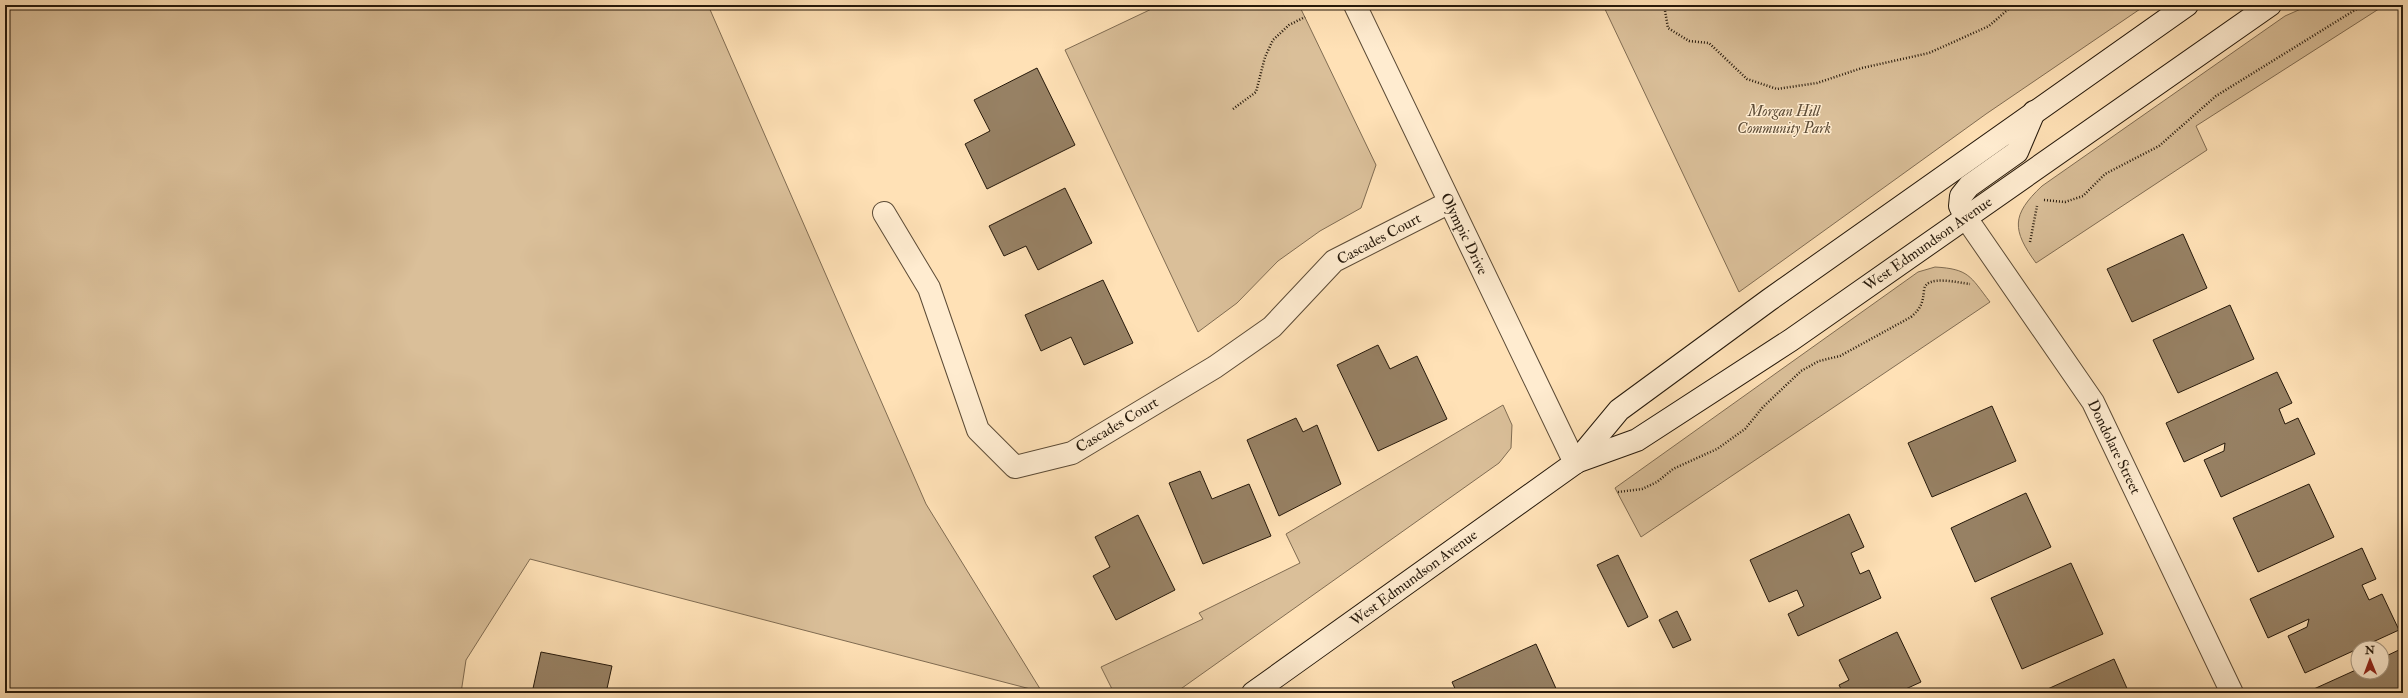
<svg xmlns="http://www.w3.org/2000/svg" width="2408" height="698" viewBox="0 0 2408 698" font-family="'IM FELL Double Pica',serif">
<rect width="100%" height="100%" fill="#ffe1b6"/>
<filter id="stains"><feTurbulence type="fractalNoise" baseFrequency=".005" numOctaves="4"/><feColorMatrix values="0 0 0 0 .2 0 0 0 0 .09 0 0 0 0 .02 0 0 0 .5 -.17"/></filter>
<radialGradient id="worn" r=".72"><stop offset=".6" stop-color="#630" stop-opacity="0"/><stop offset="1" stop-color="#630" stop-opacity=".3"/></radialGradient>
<g fill="#dabf99" stroke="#806c52">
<path d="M5 5H708L926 504 1042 692 530 559 466 660 461 693H5Z"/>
<path d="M1160 5H1299L1376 165 1361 208 1320 231 1278 261 1237 303 1198 332 1065 50Z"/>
<path d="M1603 5H2146L1986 114 1739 292Z"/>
<path d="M2310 5H2385L2196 126 2207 150 2036 263C2012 230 2011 215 2042 186L2285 16Z"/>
<path d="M1935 267C1969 269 1970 276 1990 302L1641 537 1615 488 1918 272Z"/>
<path d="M1503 405 1512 425 1511 448 1499 463 1175 693H1114L1101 667 1203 619 1199 613 1300 563 1286 534Z"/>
</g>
<g fill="#978164" stroke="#26190b">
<path d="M1037 68 1075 145 987 189 965 144 990 131 974 100Z"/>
<path d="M1065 188 1092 243 1038 270 1026 246 1004 256 989 226Z"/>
<path d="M2183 234 2207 288 2132 322 2107 269Z"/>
<path d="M1103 280 1133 343 1084 365 1071 337 1041 351 1025 315Z"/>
<path d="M2230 305 2254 359 2178 393 2153 340Z"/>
<path d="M1378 345 1390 369 1417 356 1447 419 1378 451 1337 365Z"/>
<path d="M2277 372 2292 403 2279 409 2285 424 2298 418 2315 454 2221 497 2204 460 2224 451 2225 443 2184 462 2166 423Z"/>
<path d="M1992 406 2016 461 1932 497 1908 443Z"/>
<path d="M1296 418 1303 432 1317 425 1341 484 1279 516 1247 440Z"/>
<path d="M1200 471 1212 499 1249 484 1271 536 1203 564 1169 483Z"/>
<path d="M2309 484 2334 537 2258 572 2233 518Z"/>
<path d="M2026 493 2051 547 1975 582 1951 528Z"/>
<path d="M1849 514 1864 547 1851 553 1860 574 1869 570 1881 598 1798 636 1788 614 1804 606 1797 590 1769 602 1750 560Z"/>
<path d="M1138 515 1175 590 1116 620 1093 576 1110 567 1095 537Z"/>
<path d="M2362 548 2376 579 2362 585 2369 600 2382 594 2399 630 2305 673 2288 636 2307 627 2309 619 2268 638 2250 599Z"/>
<path d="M1618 555 1648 617 1628 627 1597 565Z"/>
<path d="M2071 563 2103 634 2022 669 1991 598Z"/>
<path d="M1677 611 1691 640 1673 648 1659 620Z"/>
<path d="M1897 632 1921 682 1897 693H1843L1839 685 1849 680 1839 660Z"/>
<path d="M1536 644 1558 693H1457L1452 682Z"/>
<path d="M2403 648V693H2305L2358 669V672H2382V658Z"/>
<path d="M541 652 612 666 606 693H532Z"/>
<path d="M2114 659 2129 693H2042L2041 692Z"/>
</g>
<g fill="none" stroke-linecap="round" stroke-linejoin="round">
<g stroke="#5c4b36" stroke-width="24">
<g id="street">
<path d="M1355 5 1575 463"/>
<path d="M884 213 929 288 978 430 1015 467 1072 453 1215 367 1272 327 1334 261 1448 203"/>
<path d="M1966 218 2093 402 2232 693"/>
</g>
</g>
<g stroke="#26190b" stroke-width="24">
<g id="secondary">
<path d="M1966 218 1960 206 1961 196 1969 186 2017 152 2034 112"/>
<path d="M1576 462 1637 440 1791 340 2270 5"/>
<path d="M1253 693 1575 463 1619 410 1769 300 2187 5"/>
</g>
</g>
<g stroke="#26190b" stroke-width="2.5" stroke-dasharray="1 2" stroke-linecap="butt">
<path d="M1664 5 1668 28 1689 41 1709 43 1747 79 1777 89 1817 83 1862 68 1929 53 1989 26 2013 5"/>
<path d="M1233 109 1256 92 1265 57 1273 40 1289 25 1305 17"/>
<path d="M2044 200 2065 202 2083 196 2105 174 2159 146 2216 96 2363 5"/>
<path d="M2030 242 2037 206"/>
<path d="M1618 492 1642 489 1657 482 1673 469 1717 449 1745 429 1763 407 1801 371 1819 361 1840 356 1911 317C1921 308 1923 303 1924 290 1926 274 1959 283 1970 284"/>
</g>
<use href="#street" stroke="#ffecd0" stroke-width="22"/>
<use href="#secondary" stroke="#ffecd0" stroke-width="22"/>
</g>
<g text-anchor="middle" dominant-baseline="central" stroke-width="3" stroke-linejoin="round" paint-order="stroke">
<g font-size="15" font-style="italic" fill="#5c4b36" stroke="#ffecd0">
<text x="1784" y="111">Morgan Hill<tspan x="1784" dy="17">Community Park</tspan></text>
</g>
<g font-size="15" fill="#26190b" stroke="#ffecd0">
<text transform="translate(1464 234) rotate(64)">Olympic Drive</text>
<text transform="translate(1379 239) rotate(-28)">Cascades Court</text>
<text transform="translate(1928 244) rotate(-35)">West Edmundson Avenue</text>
<text transform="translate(1117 425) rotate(-31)">Cascades Court</text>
<text transform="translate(2114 447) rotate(64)">Dondolare Street</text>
<text transform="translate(1414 578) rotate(-36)">West Edmundson Avenue</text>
</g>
</g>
<rect width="2408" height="698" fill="none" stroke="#ffe1b6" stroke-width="20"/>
<rect x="6" y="6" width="2396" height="686" fill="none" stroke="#26190b" stroke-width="2"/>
<rect x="10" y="10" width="2388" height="678" fill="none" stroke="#26190b"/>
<g transform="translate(2370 660) rotate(359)"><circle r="19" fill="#ffecd0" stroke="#a89881"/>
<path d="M0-3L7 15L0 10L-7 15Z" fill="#8f2418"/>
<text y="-6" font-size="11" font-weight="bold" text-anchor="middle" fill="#26190b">N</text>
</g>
<rect width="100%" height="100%" filter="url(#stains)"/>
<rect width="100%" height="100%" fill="url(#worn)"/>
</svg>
